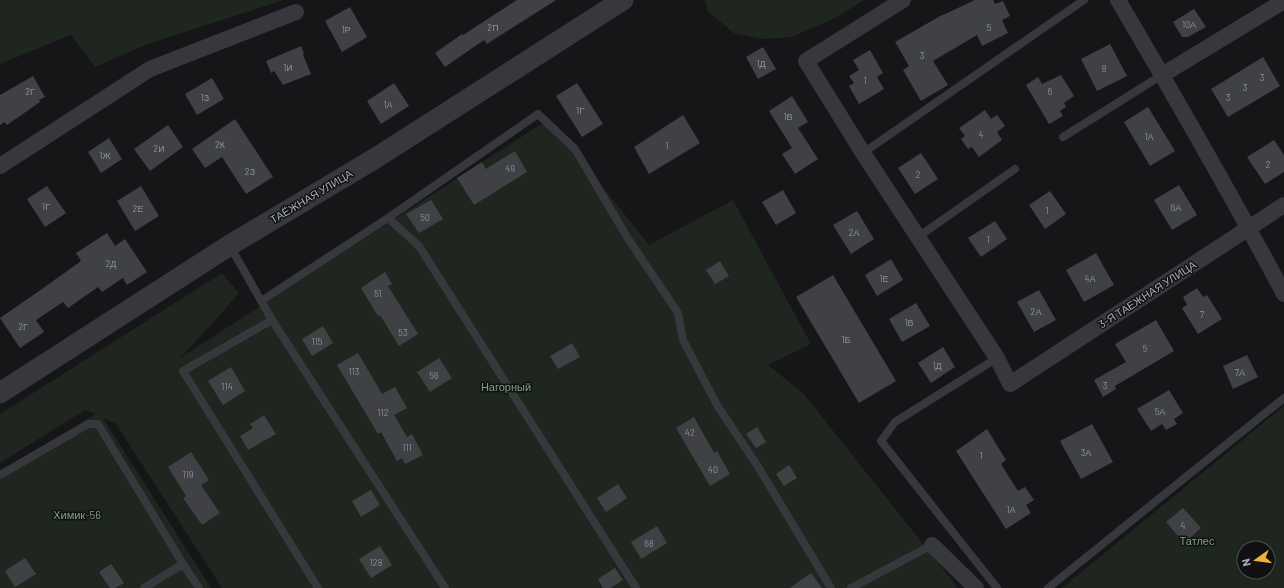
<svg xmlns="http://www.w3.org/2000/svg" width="1284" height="588" viewBox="0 0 1284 588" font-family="Barlow,sans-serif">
<rect width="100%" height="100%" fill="#161618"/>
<g fill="#1e261f" fill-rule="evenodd">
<path d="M0 0H284L148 44 95 67 71 35 0 64Z"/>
<path d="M705 0H864L837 17 792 37 762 39 734 33 708 12Z"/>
<path d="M549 119 649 245 733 200 811 344 768 365 804 394 958 588H222L116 424 103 418 211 588H0V477L95 414 85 410 0 463V414L222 273 239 293 221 314 180 358Z"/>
<path d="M1284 406V588H1062ZM1244 548H1268V572H1244Z"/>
</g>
<g fill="#404145">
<path d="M517 0H556L487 44 484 40 445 67 435 53 462 34 463 35Z"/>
<path d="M975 0H993L995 4 1003 1 1010 16 1002 20 1008 33 982 46 977 35 933 61 948 85 921 101 903 70 909 66 895 42 942 15H943Z"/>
<path d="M350 7 367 37 342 52 325 21Z"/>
<path d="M1194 9 1206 27 1188 37H1182L1173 22Z"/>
<path d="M1110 44 1127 76 1097 91 1081 59Z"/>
<path d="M301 46 304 54 303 55 311 74 283 85 274 71 271 73 266 61Z"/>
<path d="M763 47 776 69 758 79 746 57Z"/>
<path d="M870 50 883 73 877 77 884 89 859 104 849 86 854 83 849 76 859 70 853 60Z"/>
<path d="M1263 57 1280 86 1228 117 1211 89Z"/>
<path d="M1061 75 1074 96 1064 103 1066 107 1060 111 1063 116 1049 124 1026 85 1038 77 1042 84Z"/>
<path d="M33 76 45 97 39 100 40 102 7 125 5 122 0 125V95Z"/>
<path d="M212 78 224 99 197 115 185 94Z"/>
<path d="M394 83 409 106 381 124 367 101Z"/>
<path d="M577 83 603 124 582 137 556 96Z"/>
<path d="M792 96 808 122 798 128 818 159 795 174 782 154 792 148 769 111Z"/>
<path d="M1148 107 1175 151 1150 166 1124 122Z"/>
<path d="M985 110 991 119 997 115 1005 126 997 132 1002 140 979 157 972 147 968 149 961 139 965 136 959 128Z"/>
<path d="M683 115 700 143 649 174 634 147Z"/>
<path d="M235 119 273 177 246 194 222 157 205 168 192 149Z"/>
<path d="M168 125 183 147 150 171 134 149Z"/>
<path d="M109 138 122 159 101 173 88 152Z"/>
<path d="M1274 140 1284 155V172L1265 184 1247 157Z"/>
<path d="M515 151 527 172 474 205 457 178 482 162 486 169Z"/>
<path d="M921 153 938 179 915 194 898 168Z"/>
<path d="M1179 185 1197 215 1172 230 1154 200Z"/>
<path d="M47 186 66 213 45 227 27 199Z"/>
<path d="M141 186 159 216 135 231 117 201Z"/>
<path d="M783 190 796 213 776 225 762 202Z"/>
<path d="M1050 191 1066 214 1045 229 1029 205Z"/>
<path d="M431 200 443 219 419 233 406 214Z"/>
<path d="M857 211 874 239 851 254 833 225Z"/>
<path d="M995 221 1007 239 981 257 968 238Z"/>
<path d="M107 233 115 246 125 239 147 272 127 285 123 278 102 292 98 287 68 308 63 302 36 320 44 332 20 348 0 318 42 289 81 261 76 253Z"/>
<path d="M1096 253 1114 285 1084 302 1066 270Z"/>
<path d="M891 259 903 280 877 296 865 275Z"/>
<path d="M720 261 729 276 715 284 706 270Z"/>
<path d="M385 272 392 284 388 286 418 334 399 346 380 315 378 316 361 288Z"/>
<path d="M833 275 896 381 859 403 796 297Z"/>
<path d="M1197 288 1203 297 1207 295 1222 319 1198 334 1182 308 1187 305 1183 297Z"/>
<path d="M1039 290 1056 320 1034 332 1017 302Z"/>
<path d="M916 303 930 326 902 342 889 319Z"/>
<path d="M1156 320 1174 351 1115 386 1116 389 1103 397 1094 380 1126 362 1115 344Z"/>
<path d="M323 326 333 343 312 356 302 339Z"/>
<path d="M572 343 580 357 558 369 550 356Z"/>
<path d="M943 347 955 367 931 383 918 363Z"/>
<path d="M358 353 382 394 395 387 407 408 394 415 407 437 412 434 423 455 405 464 402 458 397 461 381 432 378 434 337 365Z"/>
<path d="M1247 355 1258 377 1233 389 1223 366Z"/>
<path d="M439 358 452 378 430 392 417 372Z"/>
<path d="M231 367 245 391 223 405 208 381Z"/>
<path d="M1169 390 1183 413 1174 419 1177 424 1166 430 1162 424 1151 431 1137 409Z"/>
<path d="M264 415 276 434 248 450 240 436 253 428 250 424Z"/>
<path d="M694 417 714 453 717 451 730 474 710 486 676 428Z"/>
<path d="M1092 424 1113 462 1081 479 1060 441Z"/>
<path d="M757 427 766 442 756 448 746 434Z"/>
<path d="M987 429 1006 460 1001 464 1018 491 1025 487 1034 500 1026 505 1031 513 1006 529 956 451Z"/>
<path d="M191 452 209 480 201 485 220 513 202 525 183 498 186 496 168 467Z"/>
<path d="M789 465 797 478 784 486 776 474Z"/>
<path d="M618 484 627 498 606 512 597 498Z"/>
<path d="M371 490 380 505 361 517 352 501Z"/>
<path d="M1183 508 1201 528 1184 543 1166 522Z"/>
<path d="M657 526 667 543 641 559 631 542Z"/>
<path d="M380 546 392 565 371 578 359 559Z"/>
<path d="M25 558 36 574 15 587 5 571Z"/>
<path d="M111 564 124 583 115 588H110L99 572Z"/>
<path d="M615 568 623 580 611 588H603L598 579Z"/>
<path d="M811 573 822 588H790Z"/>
</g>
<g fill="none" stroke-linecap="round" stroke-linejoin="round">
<g stroke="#37383d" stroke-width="8">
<path d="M1063 137 1162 75"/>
<path d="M863 153 1084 0"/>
<path d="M388 218 538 114 575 149 627 237 678 313 683 340 717 405 757 465 831 588"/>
<path d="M918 237 1015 169"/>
<path d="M230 246 272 320 183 371 318 588"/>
<path d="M261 301 388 218 419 246 636 588"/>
<path d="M272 320 445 588"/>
<path d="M997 358 895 422 881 441 997 588"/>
<path d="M0 475 88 424H98L183 564 199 588"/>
<path d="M144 588 183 564"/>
<path d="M851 588 932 545"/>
<path d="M1048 588 1284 398"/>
</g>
<g stroke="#37383d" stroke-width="16">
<path d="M903 0 806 61 863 153 997 358 1010 384 1284 205"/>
<path d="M1118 0C1175 97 1231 194 1284 294"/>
<path d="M1162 75 1284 1"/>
<path d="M0 166 150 69 296 12"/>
<path d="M932 545 976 588"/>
</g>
<path stroke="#37383d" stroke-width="21" d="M0 393 230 245 374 159 623 0"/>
</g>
<g text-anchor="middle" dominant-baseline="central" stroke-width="3" stroke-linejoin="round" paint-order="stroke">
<g font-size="9" fill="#8e929b">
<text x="1189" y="24">10А</text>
<text x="493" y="27">2П</text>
<text x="989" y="27">5</text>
<text x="346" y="29">1Р</text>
<text x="922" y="55">3</text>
<text x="761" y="63">1Д</text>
<text x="288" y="67">1И</text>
<text x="1104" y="68">8</text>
<text x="1262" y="77">3</text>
<text x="865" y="80">1</text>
<text x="1245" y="87">3</text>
<text x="30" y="91">2Г</text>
<text x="1050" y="91">6</text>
<text x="205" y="97">1З</text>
<text x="1228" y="97">3</text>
<text x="388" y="104">1А</text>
<text x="580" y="110">1Г</text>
<text x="788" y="116">1В</text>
<text x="981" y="134">4</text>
<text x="1149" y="136">1А</text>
<text x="220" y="144">2К</text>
<text x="667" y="145">1</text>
<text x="159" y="148">2И</text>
<text x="105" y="155">1Ж</text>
<text x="1268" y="164">2</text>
<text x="510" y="168">49</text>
<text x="250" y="171">2З</text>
<text x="918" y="174">2</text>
<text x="46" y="206">1Г</text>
<text x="1176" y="207">6А</text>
<text x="138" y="208">2Е</text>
<text x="1047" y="210">1</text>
<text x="425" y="217">50</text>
<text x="854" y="232">2А</text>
<text x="988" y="239">1</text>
<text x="111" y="263">2Д</text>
<text x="884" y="278">1Е</text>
<text x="1090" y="278">4А</text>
<text x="378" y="293">51</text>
<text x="1036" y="311">2А</text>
<text x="1202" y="314">7</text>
<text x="909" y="322">1В</text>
<text x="23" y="326">2Г</text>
<text x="403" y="332">53</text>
<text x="846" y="339">1Б</text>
<text x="317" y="341">115</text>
<text x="1145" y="348">5</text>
<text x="937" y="365">1Д</text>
<text x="354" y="371">113</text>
<text x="1240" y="372">7А</text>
<text x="434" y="375">56</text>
<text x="1105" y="385">3</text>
<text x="227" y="386">114</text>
<text x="1160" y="411">5А</text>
<text x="383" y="412">112</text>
<text x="690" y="432">42</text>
<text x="407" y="447">111</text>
<text x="1086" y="452">3А</text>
<text x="981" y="455">1</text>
<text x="713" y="469">40</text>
<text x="188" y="474">119</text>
<text x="1011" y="509">1А</text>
<text x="1183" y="525">4</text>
<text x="649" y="543">68</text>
<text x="376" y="562">128</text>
</g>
<g font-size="11" fill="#a8adb8" stroke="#111113">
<text transform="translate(311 196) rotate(-31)">ТАЁЖНАЯ УЛИЦА</text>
<text transform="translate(1147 294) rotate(-33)">3-Я ТАЕЖНАЯ УЛИЦА</text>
</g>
<g font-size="11" fill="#7fa381" stroke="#111113">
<text x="506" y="386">Нагорный</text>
<text x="77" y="514">Химик-56</text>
<text x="1197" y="540">Татлес</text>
</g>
</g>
<g transform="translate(1256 560) rotate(256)"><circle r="19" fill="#111113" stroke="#4d4f55"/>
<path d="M0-3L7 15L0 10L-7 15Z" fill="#f2b134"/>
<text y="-6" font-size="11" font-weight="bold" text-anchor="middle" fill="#a8adb8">N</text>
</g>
</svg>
